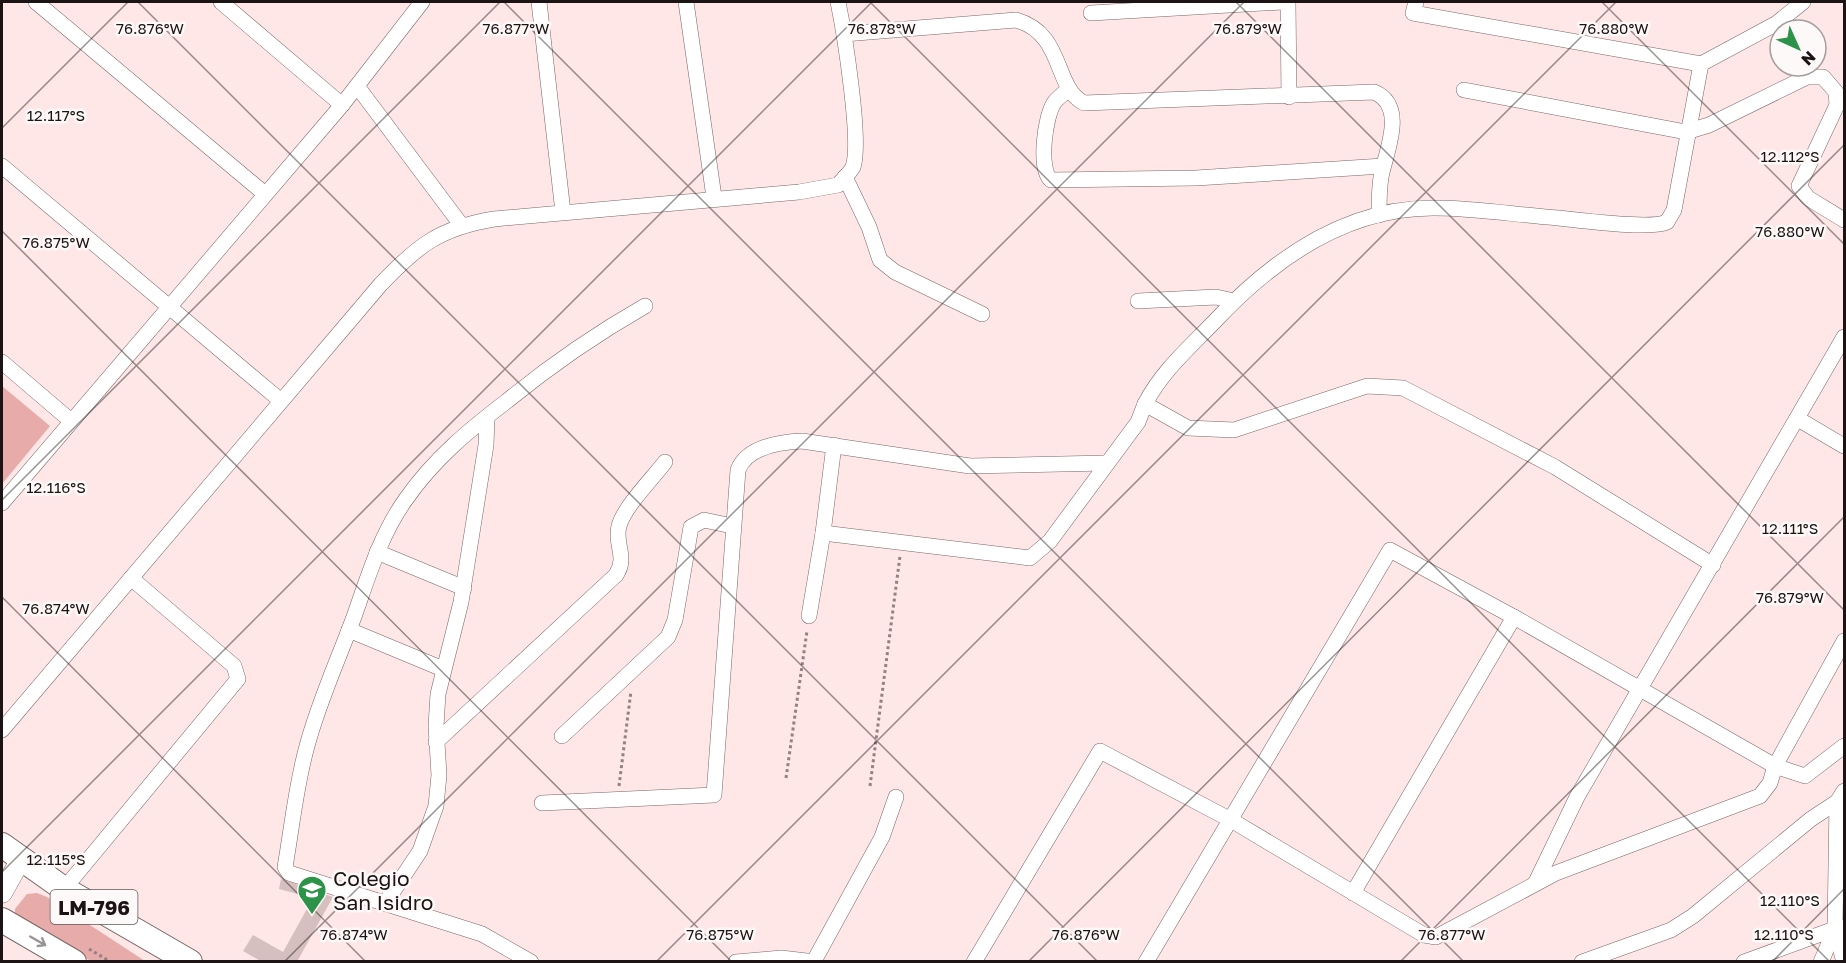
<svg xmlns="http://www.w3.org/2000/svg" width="1846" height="963" viewBox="0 0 1846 963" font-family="'Golos Text',sans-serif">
<rect width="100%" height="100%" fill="#fee7e6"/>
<g fill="#e7acaa">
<path d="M2 386 50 426 2 484Z"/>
<path d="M37 893 47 897 145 961H91L23 924 15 915V909L27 894Z"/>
</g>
<path fill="#d6c0bf" d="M281 879 333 897 298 960 301 962H262L243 951 253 935 283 952 313 898 279 889Z"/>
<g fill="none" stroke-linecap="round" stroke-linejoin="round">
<g stroke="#796665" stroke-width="16">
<g id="minor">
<path d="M36 2 265 194"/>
<path d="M221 2 342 105"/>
<path d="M539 2 563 212"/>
<path d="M686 2 714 197"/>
<path d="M1288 2 1289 97"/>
<path d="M1416 2 1413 13 1701 64 1777 23 1803 2"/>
<path d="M1091 13 1282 2"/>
<path d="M844 34 1016 20C1065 34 1053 87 1084 103L1374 92C1408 106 1385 154 1381 177 1379 190 1379 202 1379 215"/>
<path d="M1701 64 1674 210 1667 222C1650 230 1579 220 1558 218 1517 215 1476 208 1435 208 1347 207 1273 259 1215 321 1189 348 1162 371 1145 404L1188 428 1234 430 1367 386 1403 388 1555 467 1713 565"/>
<path d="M357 86 462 226"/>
<path d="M1068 89C1064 94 1057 98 1054 103 1045 116 1038 169 1051 180L1196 178 1383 166"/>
<path d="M1464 90 1686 132 1709 125 1807 77H1823L1836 92 1837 105 1799 186 1808 198 1844 220"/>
<path d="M2 166 281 401"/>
<path d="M845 177 869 227 880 260 895 272 982 314"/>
<path d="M1138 301 1216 297 1234 301"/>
<path d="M2 362 71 421"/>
<path d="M1798 419 1844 446"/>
<path d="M2 503 342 105 422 2"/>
<path d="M823 533 1030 558 1050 541 1138 422 1145 404"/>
<path d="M377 552 464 588"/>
<path d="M809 616 823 533 834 445"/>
<path d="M349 630 443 669"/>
<path d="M2 730 381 284C418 245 440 228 494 219L799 192 838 185C842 180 850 173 853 167 862 142 844 31 838 2"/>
<path d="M562 736 668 637 675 620 691 527 704 520 732 526"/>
<path d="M436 742 616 575C628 557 614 544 619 526 624 507 653 478 665 462"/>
<path d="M542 803 714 795 738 470C747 447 780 442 802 441L970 466 1106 463"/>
<path d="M1536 882 1577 797 1844 337"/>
<path d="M64 889 238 679 234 666 131 578"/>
<path d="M1353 893 1514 617"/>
<path d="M386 902 420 851 436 806 439 775 436 726 438 694 461 602 486 445 487 417"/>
<path d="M1835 929 1844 962"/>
<path d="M814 961 882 837 896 797"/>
<path d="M531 962 482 934 289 873 285 867C292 827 296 785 307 746 319 701 339 658 355 614 369 574 381 534 406 499 434 459 469 430 507 401 551 365 596 334 645 306"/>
<path d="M736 962 781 958 815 962"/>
<path d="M974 962 1100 751 1231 820 1424 935 1436 937 1556 873 1760 796 1770 783 1775 766 1844 641"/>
<path d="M1146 962 1390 550 1514 617 1775 766 1805 776 1844 746"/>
<path d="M1582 962 1671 930 1693 916 1811 819 1837 802 1844 791"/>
<path d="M1744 962 1840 927"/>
<path d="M1821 962 1835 929 1837 802"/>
</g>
</g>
<g stroke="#796665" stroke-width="21">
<path id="tertiary" d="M2 893 21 859"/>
</g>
<g stroke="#796665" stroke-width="26">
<g id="primary">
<path d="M2 845 64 889 190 962"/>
<path d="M2 920 74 962"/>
</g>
</g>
<g stroke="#928282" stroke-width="3" stroke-dasharray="3 3" stroke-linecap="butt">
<path d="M786 778 807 631"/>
<path d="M619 786 631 691"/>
<path d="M870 786 900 556"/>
<path d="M89 949 111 962"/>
</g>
<use href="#minor" stroke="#fff" stroke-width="15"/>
<use href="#tertiary" stroke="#fff" stroke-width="20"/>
<use href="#primary" stroke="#fff" stroke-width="24"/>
</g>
<defs><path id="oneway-shaft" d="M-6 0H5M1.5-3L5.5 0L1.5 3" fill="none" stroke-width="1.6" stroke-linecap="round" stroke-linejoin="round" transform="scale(1.5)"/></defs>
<use stroke="#999595" href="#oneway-shaft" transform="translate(38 941) rotate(30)"/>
<path fill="none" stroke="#1c1414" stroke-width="1.5" stroke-opacity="0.45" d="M138 2 1098 962M504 2 1464 962M870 2 1830 962M1236 2 1844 610M1602 2 1844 244M2 128 128 2M2 231 732 962M2 500 500 2M2 597 366 962M2 872 872 2M284 962 1244 2M656 962 1616 2M1028 962 1844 145M1400 962 1844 517M1772 962 1844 889"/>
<defs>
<g id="school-pin" transform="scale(1.5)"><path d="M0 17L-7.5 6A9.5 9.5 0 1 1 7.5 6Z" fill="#2d9348" stroke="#fef9f9"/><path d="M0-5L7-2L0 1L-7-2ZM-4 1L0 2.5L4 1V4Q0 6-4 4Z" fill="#fff"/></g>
</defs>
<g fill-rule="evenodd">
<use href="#school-pin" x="312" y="890"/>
</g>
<g text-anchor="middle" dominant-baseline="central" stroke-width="5" stroke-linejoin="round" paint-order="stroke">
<rect fill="#fef9f9" stroke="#605959" stroke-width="1.5" x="50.5" y="890" width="87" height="34" rx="4.5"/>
<g font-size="20" font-weight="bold" fill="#1c1414">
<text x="94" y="907">LM-796</text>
</g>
<g font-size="21" fill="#1c1414" stroke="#fef9f9" text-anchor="start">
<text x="333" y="878">Colegio<tspan x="333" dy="24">San Isidro</tspan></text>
</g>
</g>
<g font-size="15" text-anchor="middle" fill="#1c1414" stroke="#fef9f9" stroke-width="5" stroke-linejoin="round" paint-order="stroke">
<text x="150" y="34">76.876°W</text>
<text x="516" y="34">76.877°W</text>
<text x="882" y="34">76.878°W</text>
<text x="1248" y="34">76.879°W</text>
<text x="1614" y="34">76.880°W</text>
<text x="56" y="121">12.117°S</text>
<text x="1790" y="162">12.112°S</text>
<text x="1790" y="237">76.880°W</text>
<text x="56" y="248">76.875°W</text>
<text x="56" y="493">12.116°S</text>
<text x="1790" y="534">12.111°S</text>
<text x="1790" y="603">76.879°W</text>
<text x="56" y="614">76.874°W</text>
<text x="56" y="865">12.115°S</text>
<text x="1790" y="906">12.110°S</text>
<text x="354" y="940">76.874°W</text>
<text x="720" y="940">76.875°W</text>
<text x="1086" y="940">76.876°W</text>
<text x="1452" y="940">76.877°W</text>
<text x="1784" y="940">12.110°S</text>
</g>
<rect width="1846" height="963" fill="none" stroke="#1c1414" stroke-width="6"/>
<g transform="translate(1798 48) rotate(135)"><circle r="28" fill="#fef9f9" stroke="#a49d9d" stroke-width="1.5"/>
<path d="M0-4.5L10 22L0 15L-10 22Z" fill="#2d9348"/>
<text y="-9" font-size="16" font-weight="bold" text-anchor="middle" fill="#1c1414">N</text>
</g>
</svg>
